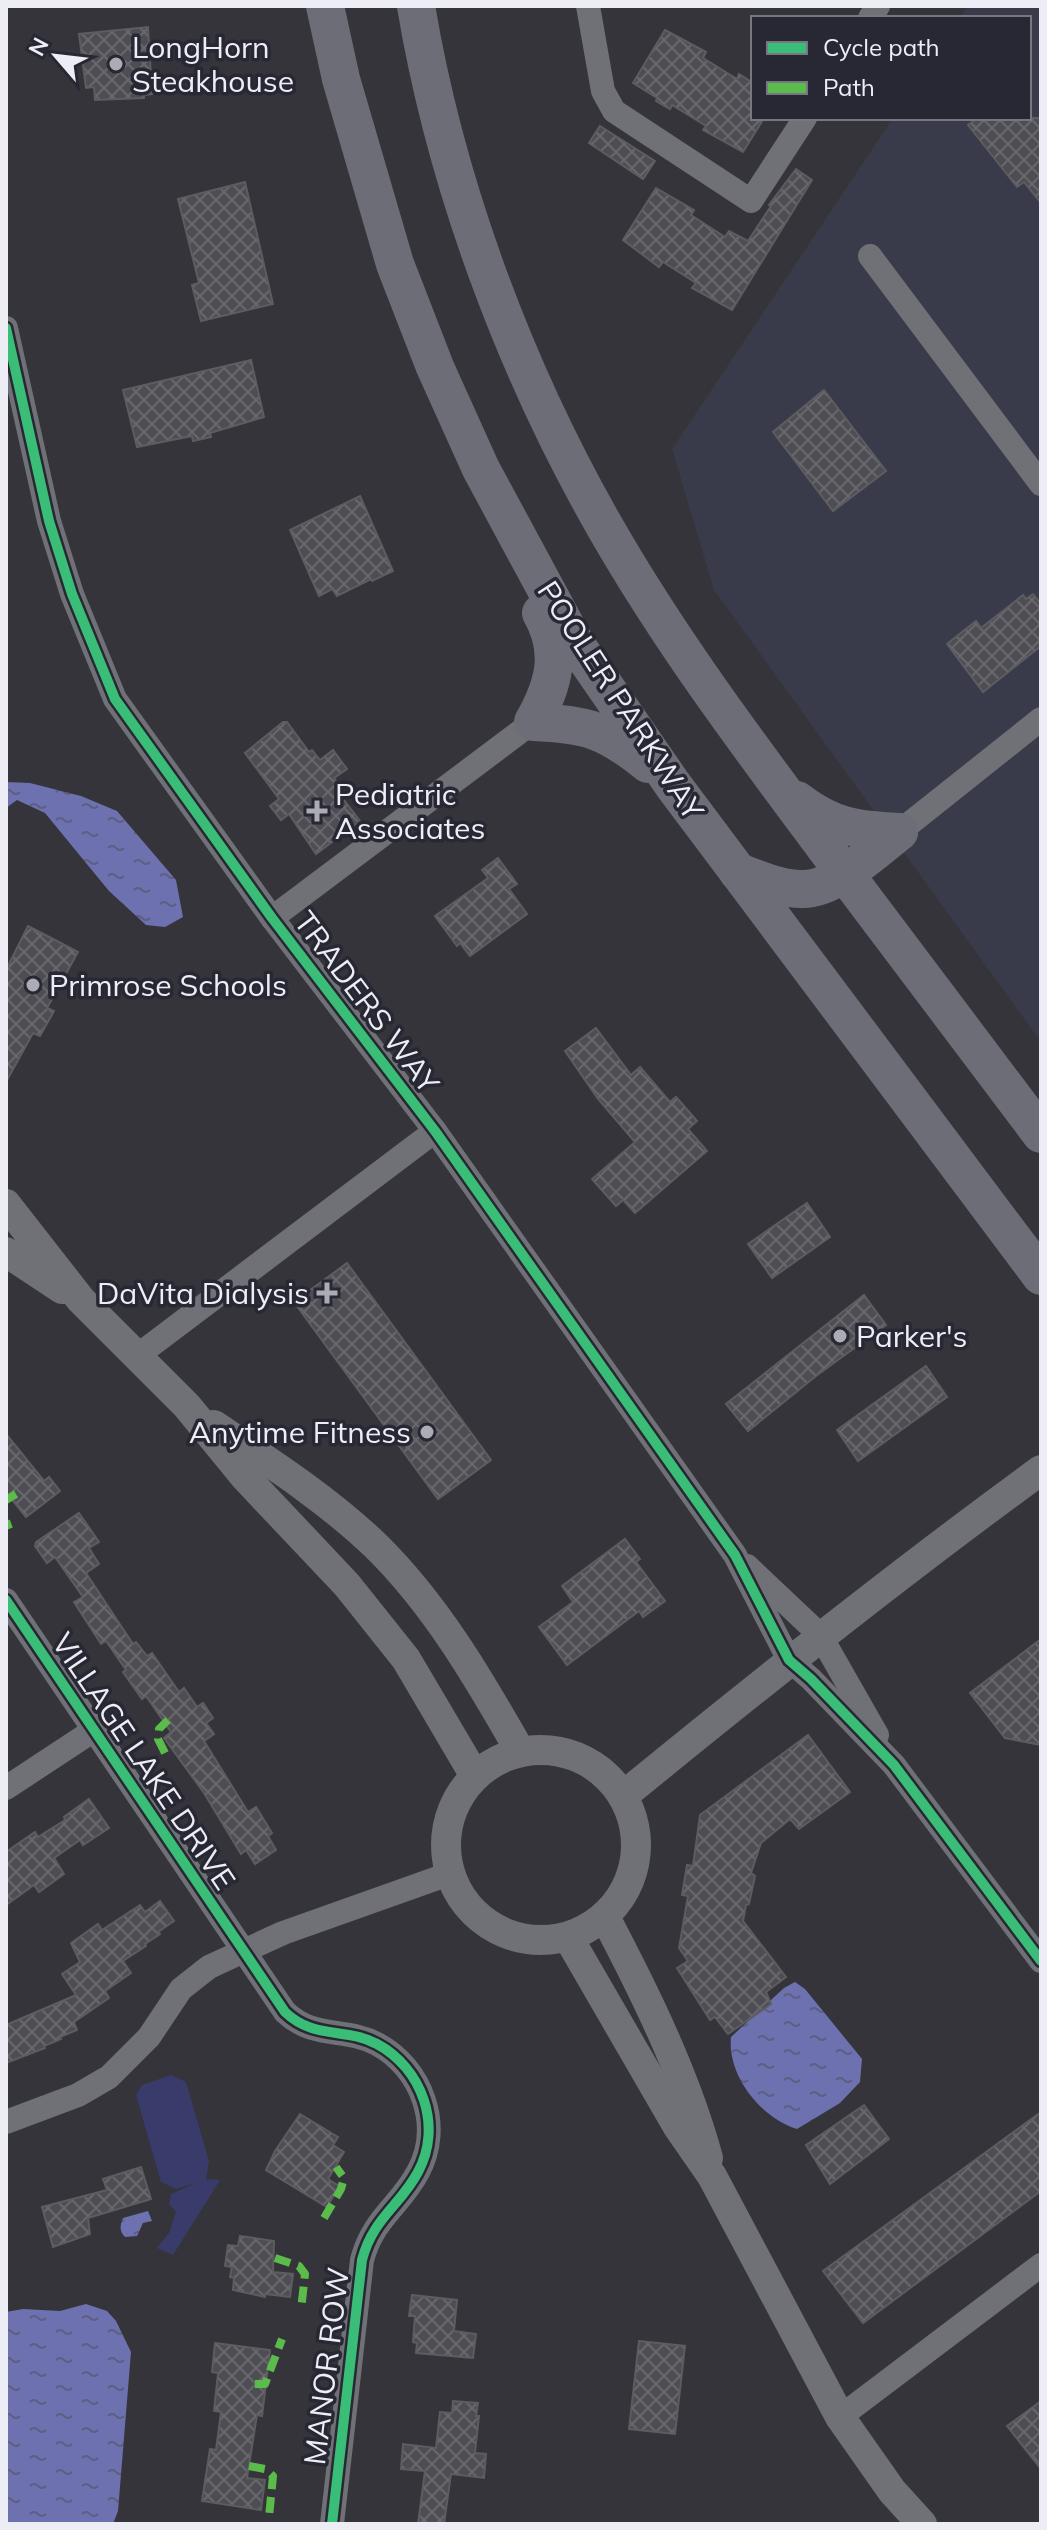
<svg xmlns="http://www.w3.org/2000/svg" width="1047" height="2530" viewBox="0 0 1047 2530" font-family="Mulish,sans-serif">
<defs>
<pattern id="water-ripples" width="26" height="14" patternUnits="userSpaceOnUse" patternTransform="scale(2)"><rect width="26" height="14" fill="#6d71af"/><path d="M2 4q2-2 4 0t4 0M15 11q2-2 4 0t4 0" fill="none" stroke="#5c5e82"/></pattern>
<pattern id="building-cross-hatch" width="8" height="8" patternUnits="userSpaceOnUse" patternTransform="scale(2)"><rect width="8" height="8" fill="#4d4d53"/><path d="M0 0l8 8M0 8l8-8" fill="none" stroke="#67676c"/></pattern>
</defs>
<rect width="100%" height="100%" fill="#34343a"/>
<path fill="#393b4a" d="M968 6H1041V1042L714 590 672 449 893 118H1029V18H960Z"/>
<path fill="#393b6a" d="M171 2075 186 2082 209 2161 206 2179 220 2180 173 2255 157 2248 169 2233 176 2212 169 2204 171 2194 196 2183 176 2189 161 2182 136 2095 142 2085Z"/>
<g fill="url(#water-ripples)">
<path d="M6 782 30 783 81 796 117 811 176 880 183 917 165 927 146 925 109 891 45 813 17 800 6 808Z"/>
<path d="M795 1982 805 1989 862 2059 860 2082 840 2103 797 2129C761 2118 727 2076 731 2037L784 1988Z"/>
<path d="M148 2211 152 2221 143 2223 137 2236 125 2237C119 2231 120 2225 123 2218Z"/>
<path d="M86 2304 107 2311 116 2321 131 2352 118 2511 113 2524H6V2312L23 2309 60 2311Z"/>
</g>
<g fill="url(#building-cross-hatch)" stroke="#5c5c61" stroke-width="2">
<path d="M148 27 152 94 144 95V98L95 100 94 87 86 88 79 34Z"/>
<path d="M665 30 706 52 703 58 737 79 739 74 753 83V118H764L743 152 703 130 706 126 672 105 670 109 656 101 657 98 633 83Z"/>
<path d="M978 118H1041V203L1024 182 1017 187 968 125Z"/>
<path d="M600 126 655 161 643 179 589 143Z"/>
<path d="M796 169 812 180 732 310 692 288 696 283 663 262 659 267 623 240 656 188 694 210 691 215 725 237 729 231 748 241 771 206 769 205Z"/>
<path d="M245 182 273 304 201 321 192 285 199 283 178 199Z"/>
<path d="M251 360 264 417 210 433 211 437 193 441 192 436 137 447 123 390Z"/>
<path d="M824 390 886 471 833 511 773 432Z"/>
<path d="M360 496 393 571 372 581 371 579 337 596 332 589 319 596 290 530Z"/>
<path d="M1033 594 1041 604V646L983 692 947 644 976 621 981 628 1023 595 1026 599Z"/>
<path d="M283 722H287L309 752 312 750 320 760 333 750 347 769 334 778 342 789 338 792 360 821 316 854 289 814 281 820 270 806 279 799 245 753Z"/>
<path d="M498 858 517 884 509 889 527 914 470 956 460 943 457 946 435 916 488 878 482 870Z"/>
<path d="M28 926 78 952 47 1008 54 1011 40 1036 33 1033 6 1082V970Z"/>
<path d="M596 1028 631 1075 640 1067 670 1102 676 1097 697 1121 688 1129 707 1151 635 1213 623 1200 616 1206 592 1179 635 1142 598 1099 565 1051Z"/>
<path d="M807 1203 830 1237 772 1278 748 1244Z"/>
<path d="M347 1263 491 1460 438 1499 294 1302Z"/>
<path d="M864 1295 886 1325 816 1376 748 1431 726 1404Z"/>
<path d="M926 1366 947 1397 858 1461 837 1430Z"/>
<path d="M6 1434 44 1481 49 1477 60 1491 26 1517 6 1492Z"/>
<path d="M79 1513 99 1542 89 1548 99 1564 86 1573 133 1644 136 1642 147 1656 152 1653 179 1692 184 1688 197 1707 203 1703 213 1718 206 1723 214 1734 204 1741 248 1812 256 1807 272 1833 268 1836 276 1850 255 1864 246 1850 241 1854 204 1793 164 1738 171 1732 146 1696 142 1699 123 1672 126 1670 106 1641 101 1644 74 1602 83 1597 55 1557 47 1563 35 1546 36 1542Z"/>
<path d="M625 1539 640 1559 636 1562 665 1601 643 1617 639 1611 567 1665 539 1627 573 1602 562 1586Z"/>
<path d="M1041 1639V1745L1005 1738 970 1693Z"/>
<path d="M808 1735 850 1792 799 1829 790 1819 761 1843 751 1873 755 1876 749 1904 746 1905 743 1921 786 1977 766 1992 771 2004 728 2034 715 2017 710 2020 677 1968 688 1961 679 1948 688 1896 682 1895 687 1865 693 1866 700 1815Z"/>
<path d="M89 1799 109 1828 83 1845 80 1840 54 1858 64 1874 39 1892 34 1885 6 1905V1852L35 1832 38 1837 65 1820 64 1817Z"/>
<path d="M160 1901 174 1921 158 1932 160 1934 145 1944 146 1946 123 1961 131 1973 105 1991 109 1998 74 2022 77 2030 60 2037 61 2039 44 2046 45 2048 6 2063V2025L76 1995 62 1974 80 1962 71 1943 98 1924 102 1930 140 1905 145 1912Z"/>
<path d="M864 2105 889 2139 830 2184 806 2145Z"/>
<path d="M1041 2112V2191L863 2323 823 2271Z"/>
<path d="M300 2114 338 2137 333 2145 344 2152 328 2179 339 2186 327 2207 266 2170 275 2151Z"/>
<path d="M141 2167 151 2199 88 2218 90 2234 53 2247 42 2207 107 2190 103 2179Z"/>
<path d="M240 2236 274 2241 273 2272 293 2274 290 2297 265 2294V2297L233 2290 234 2278 230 2277 232 2267 225 2266 228 2245 238 2246Z"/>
<path d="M412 2295 457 2300 454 2331 476 2334 473 2358 416 2353 417 2343 413 2342 415 2316H409Z"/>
<path d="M639 2341 685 2346 675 2434 629 2429Z"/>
<path d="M215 2343 270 2350 262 2416 257 2415 247 2478 265 2480 261 2510 202 2501 210 2449 216 2450 221 2412 214 2411 218 2373 212 2372Z"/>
<path d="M453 2401 478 2403 476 2416H479L475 2453 486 2454 484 2478 451 2474 444 2524H418L425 2471 401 2469 403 2444 436 2448 440 2412 452 2413Z"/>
<path d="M1041 2401V2469L1007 2426Z"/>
</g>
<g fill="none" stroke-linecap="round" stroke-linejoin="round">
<g stroke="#707176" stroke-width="24">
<path d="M588 6 603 91 614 111 751 201 805 118"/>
<path d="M870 18 878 6"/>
<path d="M870 256 1041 484"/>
<path d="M6 328 49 521 72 594 115 699 272 918 435 1131 735 1555 789 1660 811 1679 894 1765 1041 1961"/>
<path d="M899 832 1041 719"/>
<path d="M272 918 533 722"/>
<path d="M137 1356 435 1131"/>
<path d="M747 1566 820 1635 877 1735"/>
<path d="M6 1600 285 2012C314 2040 346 2027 377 2044 422 2068 443 2126 418 2172 400 2206 373 2218 362 2260L332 2524"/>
<path d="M6 1788 94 1730"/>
<path d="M6 2122 78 2095 109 2077 149 2037 181 1989 209 1967 283 1933 449 1874"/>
<path d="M840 2417 1041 2265"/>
</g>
<g stroke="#707176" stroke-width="30">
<path d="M6 1204 81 1300 187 1406 245 1477 347 1585 406 1659 475 1776"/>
<path d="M6 1252 62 1289"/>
<path d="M214 1425C271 1463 327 1499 376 1546 436 1605 479 1679 520 1751"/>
<circle cx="541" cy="1845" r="95"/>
<path d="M623 1796C760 1684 898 1574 1041 1470"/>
<path d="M605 1917C645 1993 685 2074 708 2158"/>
<path d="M568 1937 678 2127 712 2176 840 2417 892 2491 922 2524"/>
</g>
<g stroke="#6c6d76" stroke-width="38">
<path d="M325 6 341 79 395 264 435 367 481 469 575 643 673 785 1041 1276"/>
<path d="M416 6C446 185 515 370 605 527 669 639 747 743 824 846 897 942 969 1038 1041 1134"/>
<path d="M541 613C563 652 554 685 533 722 587 724 606 730 648 764"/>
<path d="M797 800C832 827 856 830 899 832"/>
<path d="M738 872C759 879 782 890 804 889 834 889 876 850 899 832"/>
</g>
<g stroke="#5cbc4b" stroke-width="8" stroke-dasharray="16 8" stroke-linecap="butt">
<path d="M6 1500 16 1494"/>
<path d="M6 1521 9 1529"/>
<path d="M165 1753 158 1739 159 1729 168 1720"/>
<path d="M324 2218 341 2189 344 2178 336 2167"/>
<path d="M275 2258 299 2266 305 2274 301 2310"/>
<path d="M255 2384H265L282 2339"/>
<path d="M249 2466 265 2469 273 2476 269 2517"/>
</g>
<g stroke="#272833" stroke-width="15">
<g id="cycleway">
<path d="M6 328 49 521 72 594 115 699 272 918 435 1131 735 1555 789 1660 811 1679 894 1765 1041 1961"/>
<path d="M6 1600 285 2012C314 2040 346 2027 377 2044 422 2068 443 2126 418 2172 400 2206 373 2218 362 2260L332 2524"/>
</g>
</g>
<use href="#cycleway" stroke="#3abd76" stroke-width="10"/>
</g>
<g fill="#acacb4" stroke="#272833" stroke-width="3">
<circle cx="116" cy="64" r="8"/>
<path d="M313 799h8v8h8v8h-8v8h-8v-8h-8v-8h8z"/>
<circle cx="33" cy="985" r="8"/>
<path d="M323 1281h8v8h8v8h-8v8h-8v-8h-8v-8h8z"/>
<circle cx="840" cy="1336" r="8"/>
<circle cx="427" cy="1432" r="8"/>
</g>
<g text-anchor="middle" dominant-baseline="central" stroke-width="7" stroke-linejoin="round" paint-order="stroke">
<g font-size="30" fill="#ecedf5" stroke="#272833" text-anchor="start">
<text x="132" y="47">LongHorn<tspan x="132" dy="34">Steakhouse</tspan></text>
<text x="335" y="794">Pediatric<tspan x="335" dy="34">Associates</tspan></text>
<text x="49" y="985">Primrose Schools</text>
<text x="309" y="1293" text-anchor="end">DaVita Dialysis</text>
<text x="856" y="1336">Parker's</text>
<text x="411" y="1432" text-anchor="end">Anytime Fitness</text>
</g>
<g font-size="30" fill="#ecedf5" stroke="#272833">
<text transform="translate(621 700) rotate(57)">POOLER PARKWAY</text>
<text transform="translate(367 1002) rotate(53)">TRADERS WAY</text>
<text transform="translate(144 1761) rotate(56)">VILLAGE LAKE DRIVE</text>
<text transform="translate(326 2366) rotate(-83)">MANOR ROW</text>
</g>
</g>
<rect width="1047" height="2530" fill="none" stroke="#ecedf5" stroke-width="16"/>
<rect x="751" y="16" width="280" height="104" fill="#272833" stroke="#767781" stroke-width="2"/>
<rect x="767" y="42" width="40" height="12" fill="#3abd76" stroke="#767781" stroke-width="2"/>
<text x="823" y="56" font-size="24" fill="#ecedf5">Cycle path</text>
<rect x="767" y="82" width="40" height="12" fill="#5cbc4b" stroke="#767781" stroke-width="2"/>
<text x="823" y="96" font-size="24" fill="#ecedf5">Path</text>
<g transform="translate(56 56) rotate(298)" stroke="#272833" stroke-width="6" paint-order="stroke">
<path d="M0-6L14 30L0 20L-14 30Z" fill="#ecedf5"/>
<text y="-12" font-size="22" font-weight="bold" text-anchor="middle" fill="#ecedf5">N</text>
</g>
</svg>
